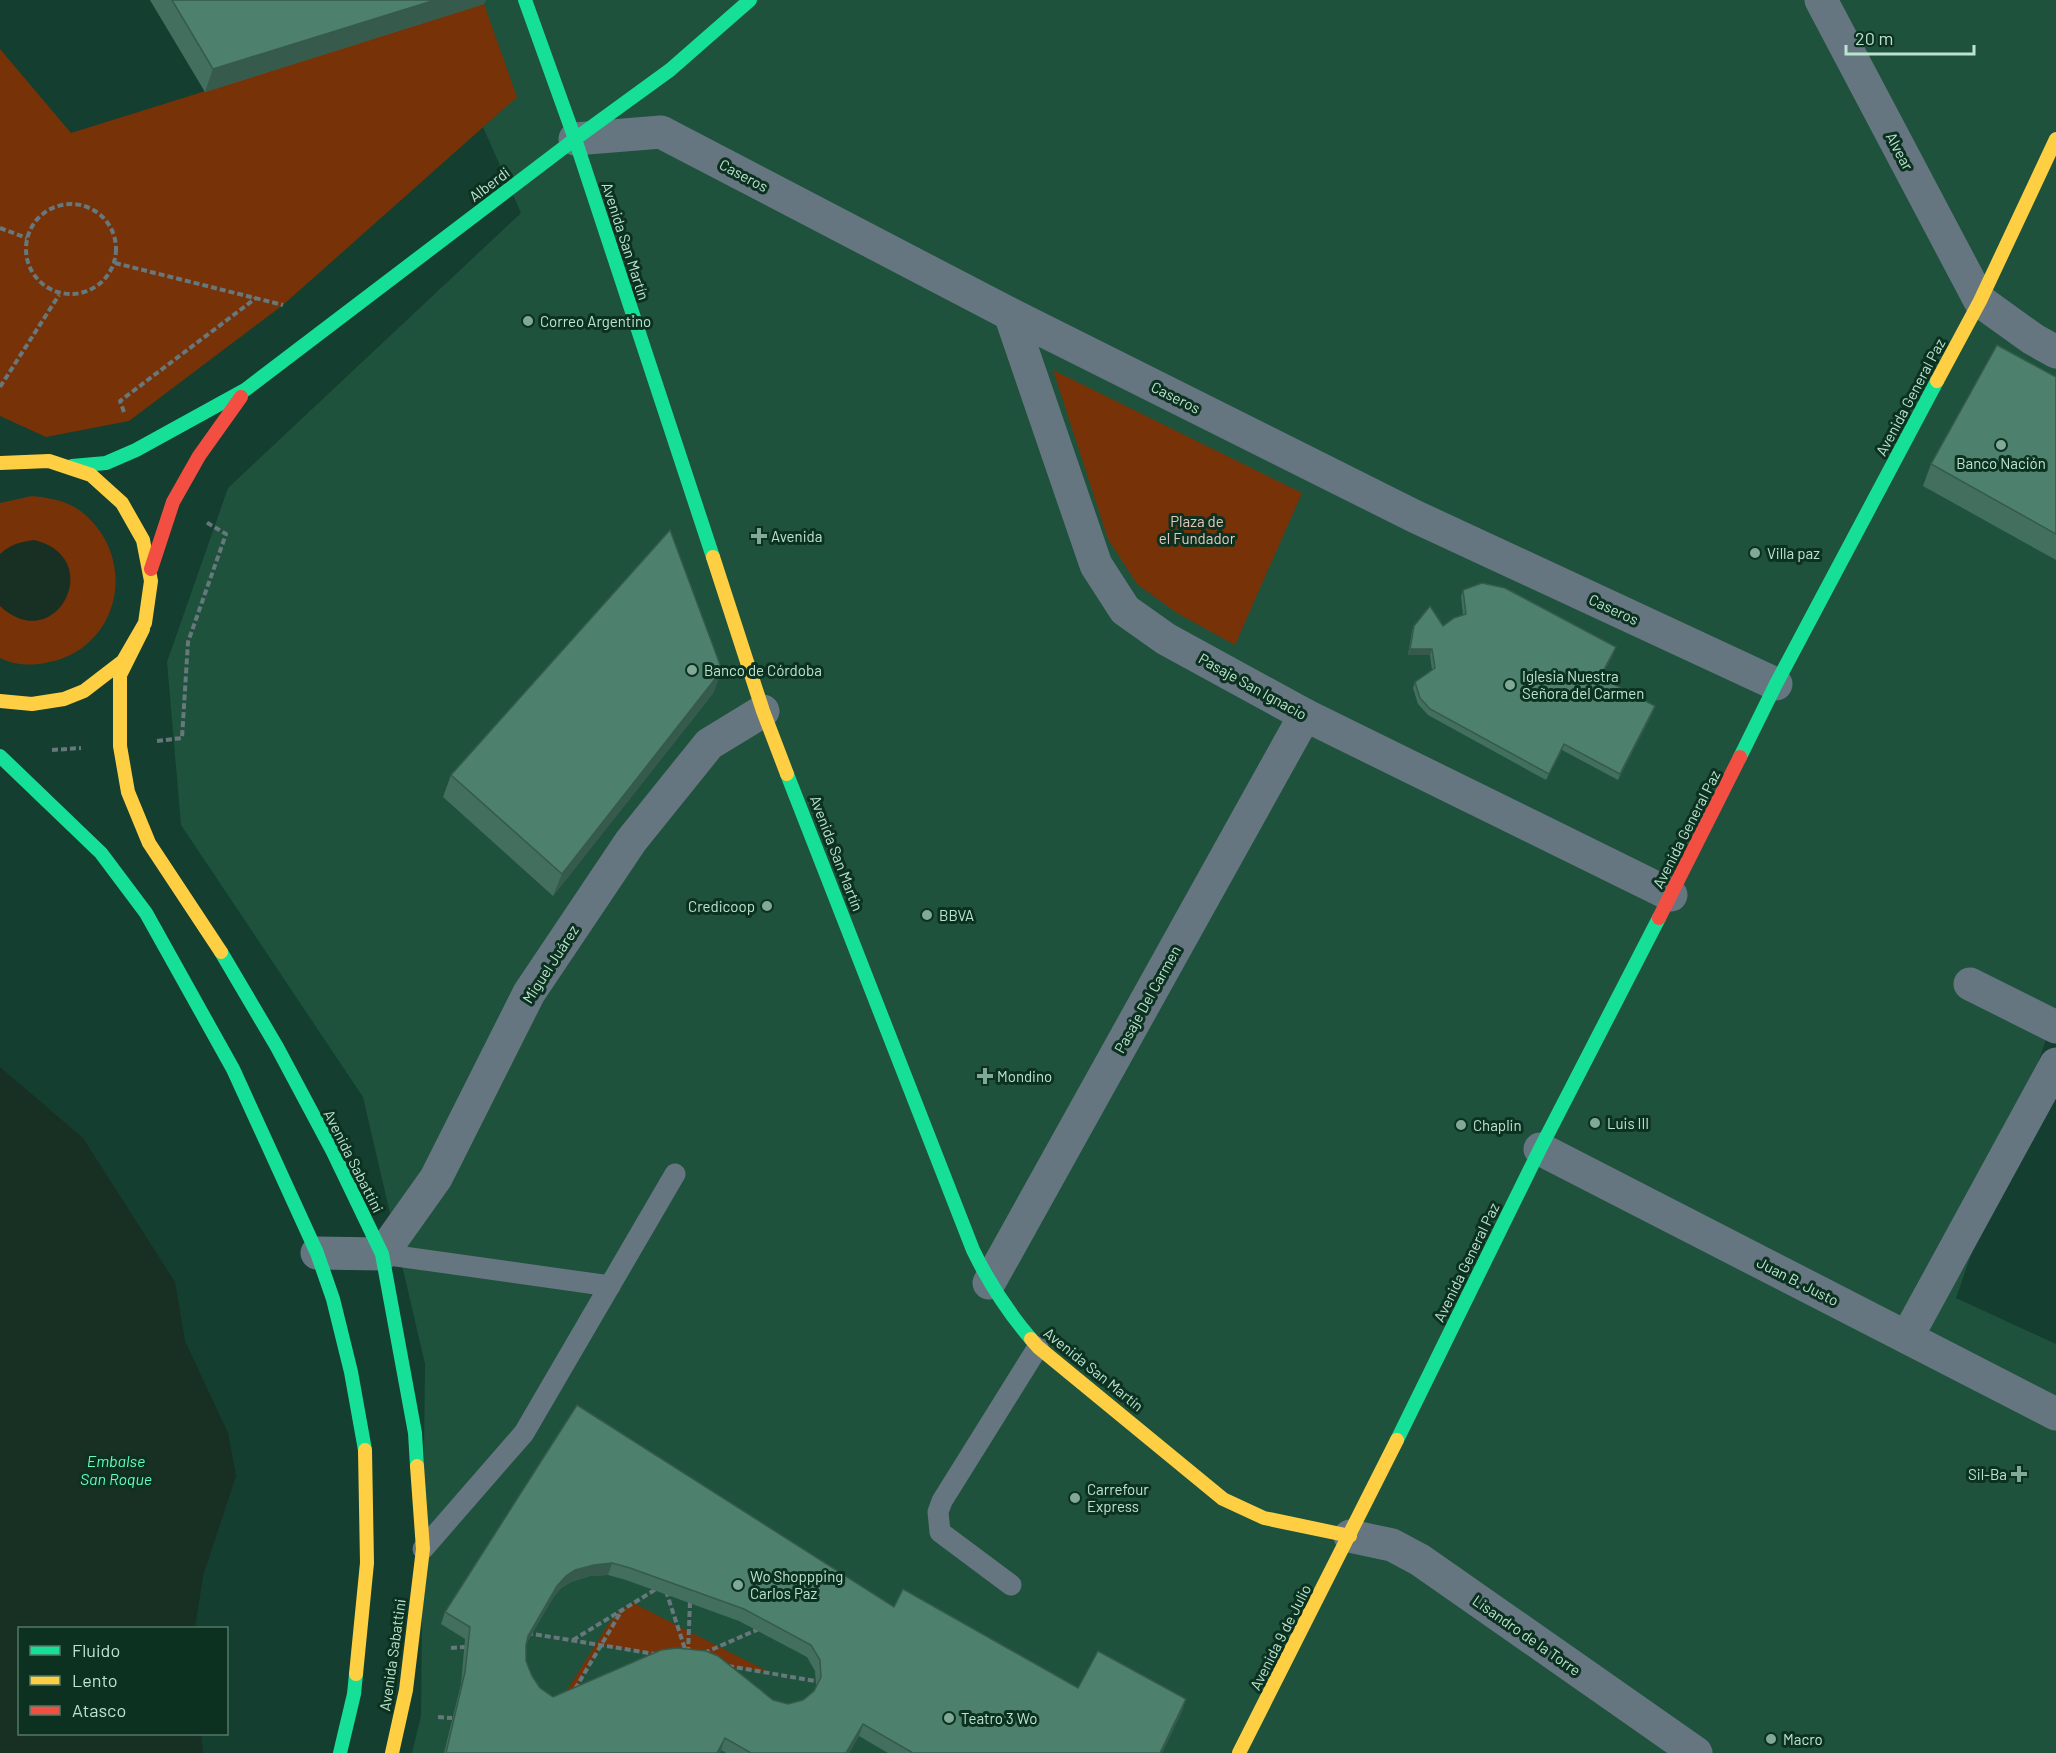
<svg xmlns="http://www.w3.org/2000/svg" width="2056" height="1753" viewBox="0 0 2056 1753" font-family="Barlow,sans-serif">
<rect width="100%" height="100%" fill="#143e2f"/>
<path fill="#1f523c" d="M150 0H2056V1011L1956 1298 2056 1344V1753H412L421 1716 425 1364 363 1097 181 825 167 662 228 488 521 213 483 127 484 5 205 92Z"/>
<g fill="#773208">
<path d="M484 4 517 97 283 305 129 421 46 437 0 416V49L71 133Z"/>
<path d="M1053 370 1302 493 1235 645 1177 613 1137 584 1108 539Z"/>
<path d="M32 496C50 498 69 501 83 513 140 560 119 651 45 663 31 666 13 665 0 658V503Z"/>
<path d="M633 1603 771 1673 601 1645 557 1720 551 1716 609 1623 617 1613Z"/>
</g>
<g fill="#182f24">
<path d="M34 540C108 558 55 658 0 606V554C11 544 20 542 34 540Z"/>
<path d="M0 1067 83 1138 175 1282 185 1341 228 1433 236 1476 203 1576 195 1628H20V1734H201L203 1753H0Z"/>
</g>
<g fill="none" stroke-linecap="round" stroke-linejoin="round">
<g stroke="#66787b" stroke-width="4" stroke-dasharray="6 3" stroke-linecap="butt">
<circle cx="71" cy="249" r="45"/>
<path d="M0 228 27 238"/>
<path d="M115 263 283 305"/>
<path d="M0 387 59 295"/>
<path d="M124 412 120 401 256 298"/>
<path d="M157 741 182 738 188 642 226 534 206 522"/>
<path d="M52 750 81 748"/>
<path d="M666 1591 686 1652"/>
<path d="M527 1633 655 1654"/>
<path d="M573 1640 658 1588"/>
<path d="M451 1648 465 1647"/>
<path d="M704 1653 761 1628"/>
<path d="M728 1666 821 1682"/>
<path d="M575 1689 622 1610"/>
<path d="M438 1717 452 1718"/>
</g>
<g stroke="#667680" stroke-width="21">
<path d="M382 1254 610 1286"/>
<path d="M423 1549 524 1433 675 1174"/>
<path d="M1011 1585 940 1532 938 1512 942 1501 1038 1347"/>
</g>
<g stroke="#667680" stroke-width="33">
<path d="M1821 0 1980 301 2033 339 2056 352"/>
<path d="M575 139 661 132 1010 314 1414 516 1776 684"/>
<path d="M1010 314 1096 565 1125 610 1166 639 1305 715 1671 895"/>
<path d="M1970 984 2056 1027"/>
<path d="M1540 1149 2056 1414"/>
<path d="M317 1253 382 1254 436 1178 529 993 631 841 709 744 763 711"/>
<path d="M989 1283 1305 715"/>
<path d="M1907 1337 2056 1064"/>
<path d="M1350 1536 1392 1545 1420 1560 1696 1753"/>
</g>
<g stroke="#16e098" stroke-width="14">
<path d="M525 0 575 139 713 557"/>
<path d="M72 466 106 463 136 450 245 390 575 139 670 70 750 0"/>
<path d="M0 756 101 853 146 913 233 1069 317 1253 333 1299 351 1372 365 1450"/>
<path d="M1740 757 1776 684 1937 381"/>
<path d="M787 774 973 1250C989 1283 1007 1311 1031 1339"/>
<path d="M221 952 277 1047 333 1152 382 1254 415 1433 417 1466"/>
<path d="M1397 1440 1540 1149 1659 918"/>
<path d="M340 1753 354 1694 356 1674"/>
</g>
<g stroke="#ffcf43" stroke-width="14">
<path d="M1937 381 1980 301 2056 139"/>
<path d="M0 463 49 461 91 475 122 503 143 540 151 581 145 623 123 661 84 691 64 699 32 704 0 701"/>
<path d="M713 557 763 711 787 774"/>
<path d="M143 629 120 675V746L128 792 149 843 221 952"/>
<path d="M1031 1339 1038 1347 1223 1499 1264 1518 1350 1536"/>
<path d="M356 1674 367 1563 365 1450"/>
<path d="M392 1753 406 1690 423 1549 417 1466"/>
<path d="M1239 1753 1397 1440"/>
</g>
<g stroke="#f24e42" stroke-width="14">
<path d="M151 569 173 502 199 456 241 397"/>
<path d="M1659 918 1740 757"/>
</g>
<path stroke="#66787b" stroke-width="4" stroke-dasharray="6 3" stroke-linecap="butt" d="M688 1653 690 1602"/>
</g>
<g fill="#426f5e" fill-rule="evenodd">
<path d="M150 0H486L484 4 205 92Z"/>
<path d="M2056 377V560L1923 486 1931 464Z"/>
<path d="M1463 590 1614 653 1601 677 1653 712 1618 780 1562 750 1546 780 1428 715 1418 704 1413 688 1415 682 1432 670 1430 655H1408L1412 631 1414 626H1443L1463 615 1461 596Z"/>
<path d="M714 692 553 896 443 797 451 775Z"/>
<path d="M577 1405 894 1607 1078 1688 1186 1699 1182 1711 1162 1753H888L859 1736 849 1753H726L721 1750 720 1753H444L461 1684 465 1639 441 1624 445 1612ZM608 1575 626 1580 739 1621 807 1657 815 1671 816 1686 814 1691 803 1700 788 1704 773 1700 553 1697 540 1688 532 1676 526 1661V1643L553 1598 561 1588 571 1582 590 1576Z"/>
</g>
<g fill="#365a4c">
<path d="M435 0H486L484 4 205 92 213 69Z"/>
<path d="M1616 647 1614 653 1598 683 1600 677Z"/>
<path d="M1410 649H1432L1430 655H1408Z"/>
<path d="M722 670 714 692 553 896 562 874Z"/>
<path d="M1655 706 1653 712 1618 780 1620 774Z"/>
<path d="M1564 744 1562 750 1546 780Z"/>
<path d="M612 1563 608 1575 590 1576 571 1582 561 1588 553 1598 524 1648 528 1636 541 1612 557 1586 566 1576 575 1570 594 1565Z"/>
<path d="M1186 1699 1182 1711 1162 1753H1160Z"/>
<path d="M863 1724 859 1736 849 1753H846Z"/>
<path d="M725 1738 720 1753H717Z"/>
</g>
<g fill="#4d816d" stroke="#365a4c" stroke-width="1.5" fill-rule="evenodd">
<path d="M172 0H435L213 69Z"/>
<path d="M1997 345 2056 377V534L1931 464Z"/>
<path d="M670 530 722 670 562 874 451 775Z"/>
<path d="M1482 583 1505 588 1616 647 1600 677 1655 706 1620 774 1564 744 1549 774 1430 709 1420 698 1415 682 1435 668 1432 649H1410L1414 626 1430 606 1443 626 1454 618 1466 614 1463 590Z"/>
<path d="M577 1405 894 1607 903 1589 1078 1688 1098 1651 1186 1699 1160 1753H913L863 1724 846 1753H751L725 1738 717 1753H446L465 1672 470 1627 445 1612ZM612 1563 630 1568 744 1609 811 1645 820 1660 821 1677 814 1691 803 1700 788 1704 773 1700 718 1656 706 1651 677 1648 661 1650 553 1697 540 1688 532 1676 526 1661V1645L528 1636 557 1586 566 1576 575 1570 594 1565Z"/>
</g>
<g fill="#81aa96" stroke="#0c3121" stroke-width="2">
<circle cx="528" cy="321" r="6"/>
<circle cx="2001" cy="445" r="6"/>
<path d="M756 527h6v6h6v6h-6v6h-6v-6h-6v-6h6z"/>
<circle cx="1755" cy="553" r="6"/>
<circle cx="692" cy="670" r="6"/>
<circle cx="1510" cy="685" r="6"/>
<circle cx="767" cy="906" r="6"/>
<circle cx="927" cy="915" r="6"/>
<path d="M982 1067h6v6h6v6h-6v6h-6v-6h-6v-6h6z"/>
<circle cx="1595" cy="1123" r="6"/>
<circle cx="1461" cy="1125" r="6"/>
<path d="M2016 1465h6v6h6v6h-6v6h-6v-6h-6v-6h6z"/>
<circle cx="1075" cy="1498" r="6"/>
<circle cx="738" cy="1585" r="6"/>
<circle cx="949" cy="1718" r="6"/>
<circle cx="1771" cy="1739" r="6"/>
</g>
<g text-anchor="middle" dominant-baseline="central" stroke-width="6" stroke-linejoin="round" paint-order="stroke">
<g font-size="15" fill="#bbe4ce" stroke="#0c3121">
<text transform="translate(1900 151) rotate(62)">Alvear</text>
<text transform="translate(744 175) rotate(28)">Caseros</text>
<text transform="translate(489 184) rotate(-37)">Alberdi</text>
<text transform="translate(626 241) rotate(72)">Avenida San Martín</text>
<text transform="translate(1176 397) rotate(27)">Caseros</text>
<text transform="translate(1910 397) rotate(-62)">Avenida General Paz</text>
<text transform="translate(1614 609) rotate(25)">Caseros</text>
<text transform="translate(1253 686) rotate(29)">Pasaje San Ignacio</text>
<text transform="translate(1686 829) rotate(-63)">Avenida General Paz</text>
<text transform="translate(837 853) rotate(69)">Avenida San Martín</text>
<text transform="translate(550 964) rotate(-57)">Miguel Juárez</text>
<text transform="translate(1147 999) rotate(-61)">Pasaje Del Carmen</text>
<text transform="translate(354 1161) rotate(63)">Avenida Sabattini</text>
<text transform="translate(1466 1262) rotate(-64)">Avenida General Paz</text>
<text transform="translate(1798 1281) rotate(27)">Juan B. Justo</text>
<text transform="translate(1094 1369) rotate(39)">Avenida San Martín</text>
<text transform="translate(1527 1635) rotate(35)">Lisandro de la Torre</text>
<text transform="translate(1280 1637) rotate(-63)">Avenida 9 de Julio</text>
<text transform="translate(392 1655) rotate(-82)">Avenida Sabattini</text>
</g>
<g font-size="15" fill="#bbe4ce" stroke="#0c3121" text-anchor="start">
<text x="540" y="321">Correo Argentino</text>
<text x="2001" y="463" text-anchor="middle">Banco Nación</text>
<text x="771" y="536">Avenida</text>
<text x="1767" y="553">Villa paz</text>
<text x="704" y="670">Banco de Córdoba</text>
<text x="1522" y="676">Iglesia Nuestra<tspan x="1522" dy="17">Señora del Carmen</tspan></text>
<text x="755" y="906" text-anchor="end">Credicoop</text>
<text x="939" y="915">BBVA</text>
<text x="997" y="1076">Mondino</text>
<text x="1607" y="1123">Luis III</text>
<text x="1473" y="1125">Chaplin</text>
<text x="2007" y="1474" text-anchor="end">Sil-Ba</text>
<text x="1087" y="1489">Carrefour<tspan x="1087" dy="17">Express</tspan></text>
<text x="750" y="1576">Wo Shoppping<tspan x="750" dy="17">Carlos Paz</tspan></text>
<text x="961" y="1718">Teatro 3 Wo</text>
<text x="1783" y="1739">Macro</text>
</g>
<g font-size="15" fill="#e9c9bd" stroke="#0c3121">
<text x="1197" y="521">Plaza de<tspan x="1197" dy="17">el Fundador</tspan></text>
</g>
<g font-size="16" font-style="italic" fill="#65fcbb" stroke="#0c3121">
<text x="116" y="1460">Embalse<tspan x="116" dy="18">San Roque</tspan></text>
</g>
</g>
<rect x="18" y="1627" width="210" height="108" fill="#0c3121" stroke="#527966" stroke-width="1.5"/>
<rect x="30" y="1646" width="30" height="9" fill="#16e098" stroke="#527966" stroke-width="1.5"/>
<text x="72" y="1657" font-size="18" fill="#bbe4ce">Fluido</text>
<rect x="30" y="1676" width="30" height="9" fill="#ffcf43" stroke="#527966" stroke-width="1.5"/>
<text x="72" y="1687" font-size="18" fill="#bbe4ce">Lento</text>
<rect x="30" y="1706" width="30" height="9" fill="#f24e42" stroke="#527966" stroke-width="1.5"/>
<text x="72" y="1717" font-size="18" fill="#bbe4ce">Atasco</text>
<path d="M1846 45v9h128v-9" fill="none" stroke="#bbe4ce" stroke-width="3"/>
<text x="1855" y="45" font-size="18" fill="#bbe4ce" stroke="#0c3121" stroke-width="4.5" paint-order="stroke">20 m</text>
</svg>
